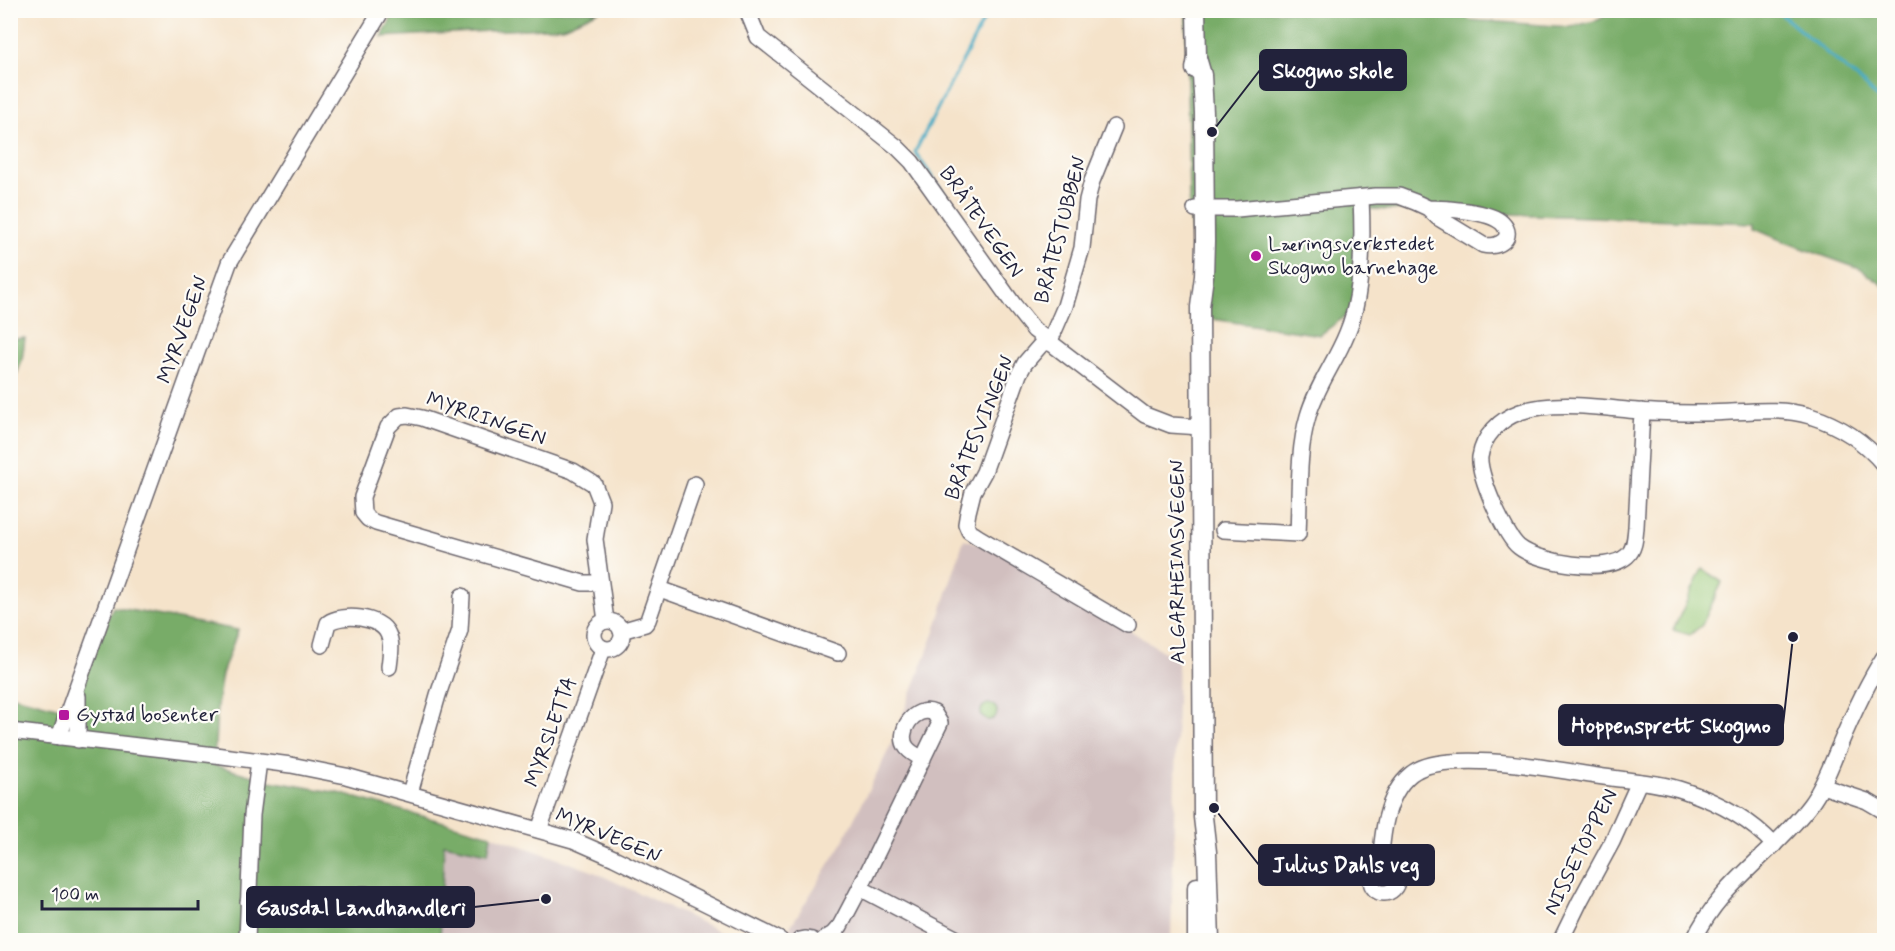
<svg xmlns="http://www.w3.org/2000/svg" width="1895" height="951" viewBox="0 0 1895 951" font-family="Mynerve,sans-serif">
<rect width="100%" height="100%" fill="#fdfcf7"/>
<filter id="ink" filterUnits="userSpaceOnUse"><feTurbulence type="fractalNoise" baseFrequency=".0167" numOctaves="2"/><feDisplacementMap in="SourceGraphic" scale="12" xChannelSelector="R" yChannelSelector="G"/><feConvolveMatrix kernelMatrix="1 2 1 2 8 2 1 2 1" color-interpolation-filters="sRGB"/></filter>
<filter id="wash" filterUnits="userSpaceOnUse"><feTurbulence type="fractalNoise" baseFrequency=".008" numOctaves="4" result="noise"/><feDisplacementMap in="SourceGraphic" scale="24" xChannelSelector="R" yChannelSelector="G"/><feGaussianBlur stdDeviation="1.35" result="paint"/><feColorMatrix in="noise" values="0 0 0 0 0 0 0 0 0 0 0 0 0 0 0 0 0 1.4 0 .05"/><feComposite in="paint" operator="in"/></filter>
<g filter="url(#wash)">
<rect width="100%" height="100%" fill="#f5e3ca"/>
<g fill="#d1bfbf">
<path d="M964 539 1014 556 1178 661 1171 940H782L840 847 891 745 934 634Z"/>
<path d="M491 835 592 871 738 940H440L444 844 488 853Z"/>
</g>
<g fill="#96c776" stroke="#5c7458" stroke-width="1.5">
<path d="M1702 569 1722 582 1702 625 1690 635 1673 630Z"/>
<circle cx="989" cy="712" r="8"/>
</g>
<g fill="#78ac67" stroke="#4d6751" stroke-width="1.5">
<path d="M1456 10 1470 20 1571 27 1598 20 1615 11H1884V286L1860 269 1785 242 1755 229V223L1368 209 1360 305 1320 335 1199 317 1189 203 1186 11Z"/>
<path d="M395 11V10L599 11 563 27 382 37Z"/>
<path d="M25 338 22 360 11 391V339Z"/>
<path d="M113 607 238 630 222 674 217 706 214 765 270 781 339 793 491 835 488 853 444 844 440 940H11L10 695 64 709Z"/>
</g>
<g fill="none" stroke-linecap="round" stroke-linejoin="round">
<g stroke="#45abc4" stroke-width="3">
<path d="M1776 10 1866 86 1884 105"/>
<path d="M960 216 915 152 989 10"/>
</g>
</g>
</g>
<g filter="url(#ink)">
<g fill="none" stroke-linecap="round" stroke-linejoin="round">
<g stroke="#6c666d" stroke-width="18">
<g id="minor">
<path d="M747 10 758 37 897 147 912 162 1014 305 1034 330 1145 415 1171 425 1200 427"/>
<path d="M1195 209H1237L1376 196H1399L1415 202 1428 208 1437 217 1483 245C1499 249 1516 237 1502 223 1490 211 1445 208 1428 208"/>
<path d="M1045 340 1025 363 1019 374 984 472 973 492 968 512 966 524 969 531 978 537 1128 625"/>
<path d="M1049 343 1065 306 1082 248 1087 200 1092 181 1114 127"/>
<path d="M1642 411 1636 527C1635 537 1635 549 1627 556 1607 574 1539 563 1519 547 1505 536 1478 475 1480 457 1483 436 1500 419 1520 412 1555 400 1602 408 1638 411 1660 413 1683 413 1706 413 1739 413 1778 406 1810 416 1839 425 1865 442 1884 465"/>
<path d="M1223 530 1298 534C1300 496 1297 453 1308 416 1316 387 1336 361 1347 333 1363 296 1363 238 1361 198"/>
<path d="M600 583H583L376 523 368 519 363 513 362 497 388 427 399 416 407 415 422 418 573 471 594 484 601 502 595 539 606 621"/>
<path d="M660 589 838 653"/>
<circle cx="608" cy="635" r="14"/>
<path d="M621 631 645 624 648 620 695 484"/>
<path d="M322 645 328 623C342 613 381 616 388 634 393 644 390 657 389 667"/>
<path d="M10 731 215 755 291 765 346 776 573 840 614 858 780 940"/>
<path d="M59 737 229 263 382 10"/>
<path d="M78 740V696"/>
<path d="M1822 786 1867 801 1884 811"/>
<path d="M410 793 438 695 460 630 462 596"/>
<path d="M539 830 603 649"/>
<circle cx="1384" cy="880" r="13"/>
<path d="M1380 867C1382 837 1385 795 1411 774 1421 766 1438 763 1450 762 1499 758 1556 770 1604 777 1631 781 1659 782 1685 791 1718 802 1750 819 1774 845"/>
<path d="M860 888 959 940"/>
<circle cx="364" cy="904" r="10"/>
<path d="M248 902 353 905"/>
<path d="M247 940 252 815 259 761"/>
<path d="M800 940 805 939 812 940"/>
<path d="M823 940 833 934 840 926 860 888 940 723 934 713C915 704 895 733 907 748 911 753 917 756 923 759"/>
<path d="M1561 940 1580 901 1612 842 1639 782"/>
<path d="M1694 940C1719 884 1774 853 1810 805 1823 788 1830 767 1839 747 1852 716 1866 685 1884 657"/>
</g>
</g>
<g stroke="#6c666d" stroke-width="21">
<g id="major">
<path d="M1197 58 1202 75 1204 113 1205 241 1204 276 1200 307 1203 817 1207 852 1210 940"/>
<path d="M1195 69 1197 58 1196 10"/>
<path d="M1197 940V887"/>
</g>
</g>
<use href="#minor" stroke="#fff" stroke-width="15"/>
<use href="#major" stroke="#fff" stroke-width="18"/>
</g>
</g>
<g fill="#b5179e" stroke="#fdfcf7" stroke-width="2">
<circle cx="1256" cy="256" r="6"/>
<rect x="58" y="709" width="12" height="12" rx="3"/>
</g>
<g text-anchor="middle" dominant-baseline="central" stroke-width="4.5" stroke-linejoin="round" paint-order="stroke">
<g font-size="21" fill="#22223b" stroke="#fdfcf7">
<text transform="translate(981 222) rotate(55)">BRÅTEVEGEN</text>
<text transform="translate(1061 230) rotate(-75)">BRÅTESTUBBEN</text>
<text transform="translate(183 330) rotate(-70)">MYRVEGEN</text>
<text transform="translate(486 419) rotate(19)">MYRRINGEN</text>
<text transform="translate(980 428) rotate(-68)">BRÅTESVINGEN</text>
<text transform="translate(1178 562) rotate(-90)">ALGARHEIMSVEGEN</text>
<text transform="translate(551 732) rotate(-70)">MYRSLETTA</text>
<text transform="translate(608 836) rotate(23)">MYRVEGEN</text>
<text transform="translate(1581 852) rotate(-63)">NISSETOPPEN</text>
</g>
<g font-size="21" fill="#22223b" stroke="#fdfcf7" text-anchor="start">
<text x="1268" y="244">Læringsverkstedet<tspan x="1268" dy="24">Skogmo barnehage</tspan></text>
<text x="76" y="715">Gystad bosenter</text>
</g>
</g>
<path fill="none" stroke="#22223b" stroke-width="2" d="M1212 132L1260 70M1793 637L1783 725M1214 808L1259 865M546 899L474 907"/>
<g fill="#22223b" stroke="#fdfcf7" stroke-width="2">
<circle cx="1212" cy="132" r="6"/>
<circle cx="1793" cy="637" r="6"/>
<circle cx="1214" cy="808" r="6"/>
<circle cx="546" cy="899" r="6"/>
</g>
<g fill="#22223b" stroke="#22223b" stroke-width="2">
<rect x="1260" y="50" width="146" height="40" rx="6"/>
<rect x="1559" y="705" width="224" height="40" rx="6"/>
<rect x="1259" y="845" width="175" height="40" rx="6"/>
<rect x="247" y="887" width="227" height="40" rx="6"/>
</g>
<g font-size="22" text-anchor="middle" font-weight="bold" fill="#fff">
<text x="1333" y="78">Skogmo skole</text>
<text x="1671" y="733">Hoppensprett Skogmo</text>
<text x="1346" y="872">Julius Dahls veg</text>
<text x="361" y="915">Gausdal Landhandleri</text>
</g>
<rect width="1895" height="951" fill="none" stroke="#fdfcf7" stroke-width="36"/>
<path d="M42 900v9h156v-9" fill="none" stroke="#22223b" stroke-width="3"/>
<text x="51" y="900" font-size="18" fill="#22223b" stroke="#fdfcf7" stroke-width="4.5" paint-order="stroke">100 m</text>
</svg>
